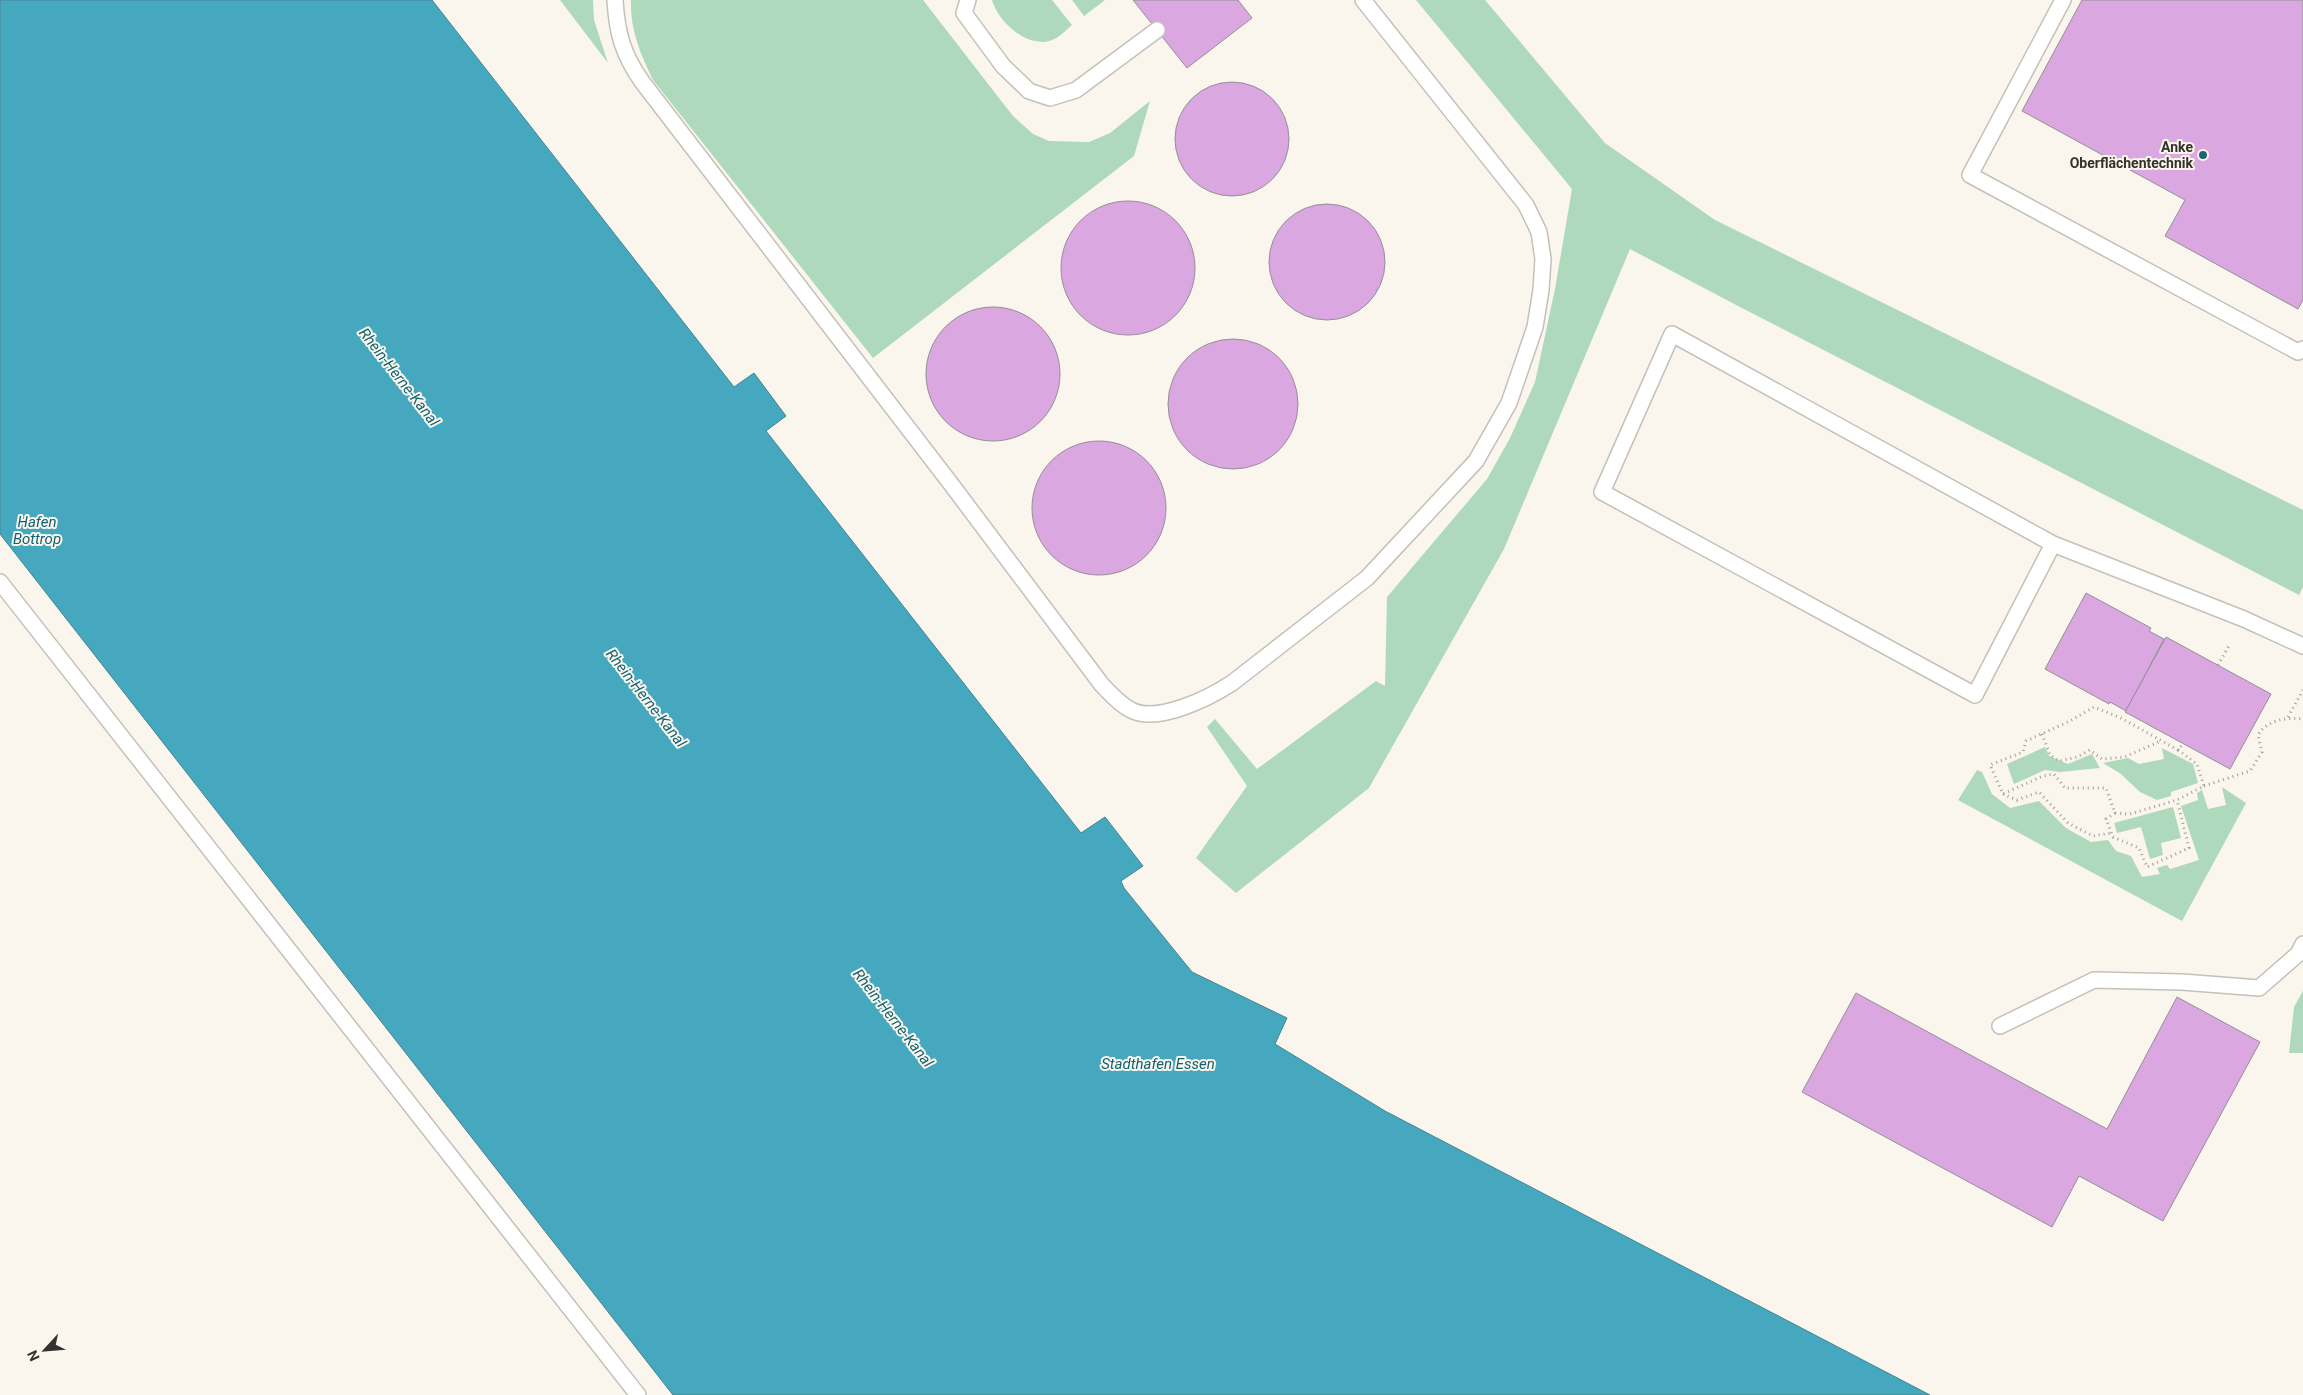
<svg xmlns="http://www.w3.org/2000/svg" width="2303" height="1395" viewBox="0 0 2303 1395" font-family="Roboto,sans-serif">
<rect width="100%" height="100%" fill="#faf6ee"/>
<g fill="#aed9bc">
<path d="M560 0H593L594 20 608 63Z"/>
<path d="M631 0H923L1013 116 1033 134 1049 141 1089 142 1110 133 1150 101 1134 156 873 358 653 80C640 53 630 30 631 0Z"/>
<path d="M992 0H1052L1072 25C1065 31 1058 39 1049 41 1025 47 998 21 992 0Z"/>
<path d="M1072 0H1105L1084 16Z"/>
<path d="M1416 0H1485L1605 143 1715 220 2303 510V587L2299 595 1740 307 1630 249 1504 549 1369 788 1236 893 1196 858 1247 786 1207 727 1215 719 1257 769 1376 681 1385 686 1387 597 1487 479 1510 438 1535 382 1555 289 1572 189Z"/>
<path d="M2045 747 2049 756 2068 764 2092 754 2100 768 2060 772 2045 770 2014 784 2007 764Z"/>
<path d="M2162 748 2193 764 2198 783 2171 792V796L2157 800 2140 792 2121 774 2103 763 2128 758 2139 764 2164 759Z"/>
<path d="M1977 770 1982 772 1992 794 2010 808 2039 801 2066 828 2091 842 2108 840 2116 851 2131 856 2142 877 2160 874 2157 868 2167 865 2170 869 2199 860 2181 806 2198 800 2197 793 2202 790 2208 809 2226 805 2222 787 2246 803 2182 921 1958 800Z"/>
<path d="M2173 807 2181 838 2161 843 2163 855 2150 859 2141 827 2117 833 2114 823Z"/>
<path d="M2303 991V1053H2289L2294 1007Z"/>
</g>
<path fill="#46a8bf" stroke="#418594" d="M0 0H432L734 387 754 373 786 416 766 431 1081 833 1105 817 1143 866 1121 881 1124 888 1192 972 1287 1018 1275 1044 1385 1111 1930 1395H673L0 534Z"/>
<g fill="#daa7e0" stroke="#948f95">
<path d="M1133 0H1238L1252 18 1187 68Z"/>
<path d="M2082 0H2303V300L2298 309 2165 236 2185 200 2022 111Z"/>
<circle cx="1232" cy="139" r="57"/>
<circle cx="1128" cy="268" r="67"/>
<circle cx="1327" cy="262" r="58"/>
<circle cx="993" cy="374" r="67"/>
<circle cx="1233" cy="404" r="65"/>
<circle cx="1099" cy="508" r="67"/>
<path d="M2086 593 2151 628 2149 631 2164 639 2126 711 2110 702 2109 704 2045 669Z"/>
<path d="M2166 637 2271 694 2230 769 2125 712Z"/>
<path d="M1856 993 2107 1129 2177 997 2260 1042 2163 1221 2079 1176 2052 1227 1802 1092Z"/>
</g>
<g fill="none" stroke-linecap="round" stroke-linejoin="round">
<g stroke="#c5c1b9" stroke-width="18">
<g id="lane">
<path d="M615 0C617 34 623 55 643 83L951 484 1102 685C1111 694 1119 704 1131 710 1157 724 1209 698 1232 683L1367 578 1476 461 1509 403 1535 327 1541 290 1543 259 1539 232 1526 205 1363 0"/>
<path d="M968 0 964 13 1003 66 1029 91 1050 98 1076 90 1157 30"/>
<path d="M2063 0 1970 175 2298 352 2303 349"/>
<path d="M2053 544 1975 695 1602 492 1672 334 2053 544 2244 619 2303 646"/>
<path d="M0 582 638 1395"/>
<path d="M2000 1026 2094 980 2182 982 2259 988 2298 954 2303 944"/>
</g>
</g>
<g stroke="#9f9c97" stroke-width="3" stroke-dasharray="1 4" stroke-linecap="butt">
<path d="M2218 665 2230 644"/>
<path d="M2288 717 2303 690"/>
<path d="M2042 734 2050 755 2059 761 2077 757 2090 750 2102 759 2124 757 2161 741"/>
<path d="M2178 750 2197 764 2204 786 2177 800 2130 814 2115 813 2106 788H2065L2054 774 2043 776 2003 794 1990 765 2023 752 2026 741 2070 721 2094 707 2121 718 2178 750 2183 744"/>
<path d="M2204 786 2250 771 2262 752 2258 735C2267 720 2286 717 2303 719"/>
<path d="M2003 794 2017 800 2039 792 2068 823 2093 836 2111 833"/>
<path d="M2115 813 2106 819 2113 837 2139 848 2147 867 2189 848 2177 800"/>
</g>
<use href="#lane" stroke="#fff" stroke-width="15"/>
</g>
<circle fill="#1f6175" stroke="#faf6ee" stroke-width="2" cx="2203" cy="155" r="5"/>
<g text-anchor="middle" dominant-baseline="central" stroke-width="4" stroke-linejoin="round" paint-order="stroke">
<g font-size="14" font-weight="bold" fill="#34322f" stroke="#faf6ee" text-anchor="end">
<text x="2193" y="147">Anke<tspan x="2193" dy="16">Oberflächentechnik</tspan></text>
</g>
<g font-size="15" font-style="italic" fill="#116172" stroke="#faf6ee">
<text transform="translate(399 377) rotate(52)">Rhein-Herne-Kanal</text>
<text x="37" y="522">Hafen<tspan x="37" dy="17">Bottrop</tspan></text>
<text transform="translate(646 698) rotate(52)">Rhein-Herne-Kanal</text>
<text transform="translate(893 1018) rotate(52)">Rhein-Herne-Kanal</text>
<text x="1158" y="1064">Stadthafen Essen</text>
</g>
</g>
<g transform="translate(45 1350) rotate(244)" stroke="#faf6ee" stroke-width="4" paint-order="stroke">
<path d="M0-4L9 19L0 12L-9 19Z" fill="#34322f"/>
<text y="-8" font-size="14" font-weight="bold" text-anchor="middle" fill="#34322f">N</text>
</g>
</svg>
